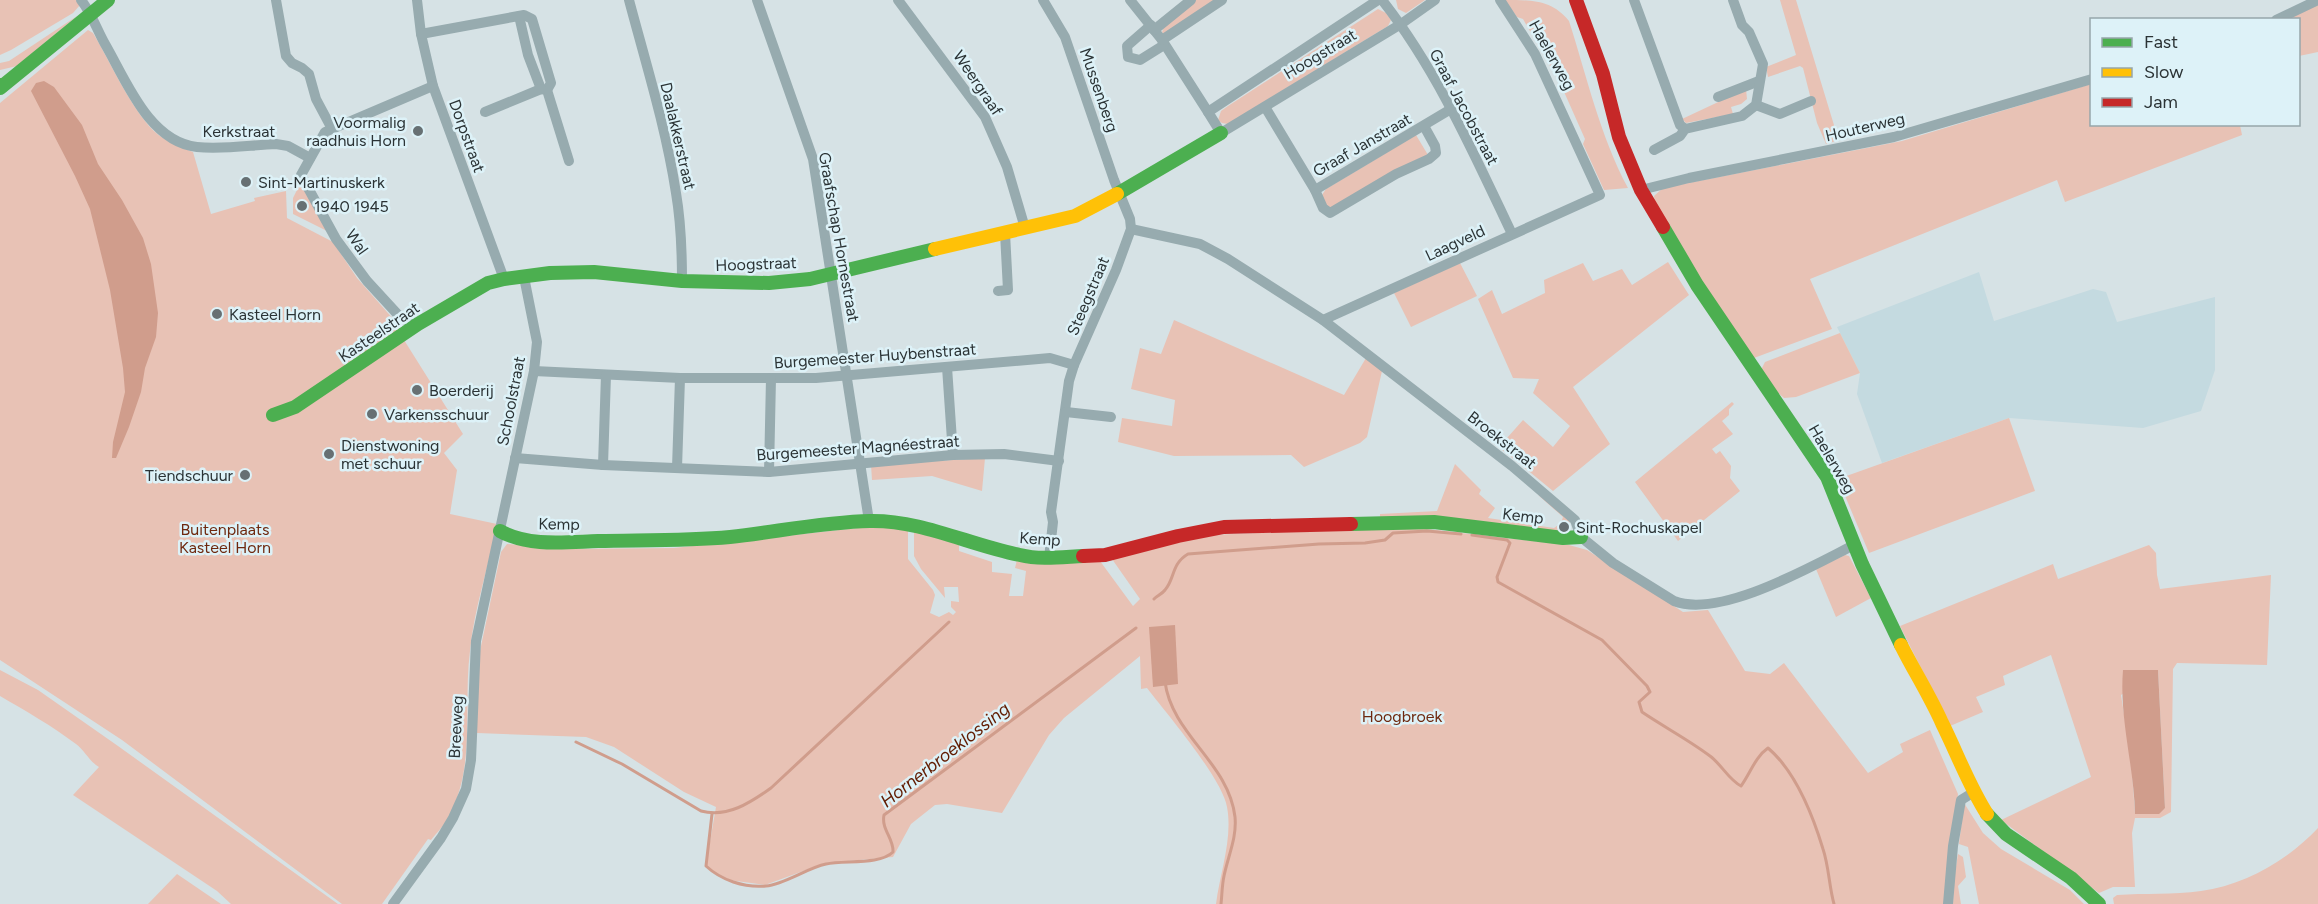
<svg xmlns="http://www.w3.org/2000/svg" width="2318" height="904" viewBox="0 0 2318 904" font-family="Figtree,sans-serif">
<rect width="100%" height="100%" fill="#d6e2e5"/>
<path fill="#c4dae0" d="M1979 272 1994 321 2093 289 2106 292 2117 322 2215 297V370L2201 411 2143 428 2009 418 1882 463 1857 394 1860 373 1837 327Z"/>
<g fill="#e8c2b5" fill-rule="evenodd">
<path d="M0 0H76L80 5 73 13 11 50 0 55Z"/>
<path d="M1196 0H1216L1165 36 1162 32 1165 25Z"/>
<path d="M1396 0H1425L1406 13 1398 9Z"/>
<path d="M1505 0C1533 0 1552 0 1569 21 1587 77 1600 136 1628 188L1604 190 1583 144 1585 139 1561 85 1523 19 1517 17Z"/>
<path d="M1780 0H1796L1837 135 1836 141 1826 144 1817 123 1803 68 1800 66 1768 77 1766 67 1796 55Z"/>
<path d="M2318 4V52L2299 56 2298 20H2284Z"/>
<path d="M1378 9 1386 13 1391 20 1388 26 1228 124 1222 123 1218 120 1221 111 1228 106Z"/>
<path d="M77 16 17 66 0 70V63L9 61Z"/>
<path d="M88 30 93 33C111 63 126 99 149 126 160 139 177 146 193 152L211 214 255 201 254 198 286 191 287 218 333 242 357 278 402 329 399 332 463 434 444 453 457 470 450 514 497 524C489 566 474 608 470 651 463 705 476 764 450 814 446 824 437 832 431 840L428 839 382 904H342L122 740 0 660V103Z"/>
<path d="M2091 84 2092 124 2240 125 2242 135 2065 202 2057 180 1810 279 1832 329 1754 358 1702 282 1655 204 1654 196 1663 188 1902 141Z"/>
<path d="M1746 89 1747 99 1741 104 1731 107 1733 114 1686 123 1682 119Z"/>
<path d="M1416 135 1428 155 1332 209 1327 208 1322 195 1326 189Z"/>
<path d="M301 182 327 231 293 214V198Z"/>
<path d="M1668 262 1689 295 1573 387 1610 444 1553 491 1499 447 1523 420 1553 447 1570 426 1533 393 1539 379 1513 378 1478 299 1492 290 1502 314 1545 293 1544 280 1583 263 1593 281 1622 269 1632 285Z"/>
<path d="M1460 263 1477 296 1411 327 1394 293Z"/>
<path d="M1174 320 1344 395 1366 358 1382 371 1367 437 1360 443 1304 467 1291 455 1174 456 1118 442 1122 418 1172 426 1175 400 1131 389 1140 348 1161 354Z"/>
<path d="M1840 333 1860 373 1796 397 1784 398 1777 392 1761 370 1765 362Z"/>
<path d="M1732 402 1734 404 1729 409V415L1722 421 1733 434 1712 449 1716 454 1720 451 1731 466 1730 478 1740 491 1678 541 1635 482Z"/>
<path d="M2009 418 2035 491 1869 553 1838 479Z"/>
<path d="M985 458 982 491 932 476 872 480 871 465Z"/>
<path d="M1455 464 1481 490 1479 494 1495 508 1488 518 1554 528 1561 523 1563 517 1538 495C1550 503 1580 518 1567 534L1380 519V514L1437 511Z"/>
<path d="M876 526 908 529V559L933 590 935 595 930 613 939 617 949 612 953 615 956 612 951 607V601L959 602 958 587H944L945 598 921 569 914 556V531L959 544V551L992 562V572L1012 574 1009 596H1023L1026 571 1015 568 1017 560 1100 561 1133 606 1140 599 1112 559 1207 535 1408 527 1569 545 1587 550 1683 612 1708 610 1745 671 1770 674 1784 663 1868 773 1903 752 1900 744 1930 730 1958 794 1945 904H1216C1220 873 1233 838 1227 807 1222 778 1167 714 1147 688L1141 689 1140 656 1064 718 1049 735 1002 813 947 804 935 805 911 824 893 857 825 863 765 885 729 880 714 872 706 865 716 807 684 792 614 747 586 737 477 733V665L501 552 507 544 566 549 674 548Z"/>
<path d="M2149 545 2156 553 2157 575 2160 589 2271 575 2267 665 2177 663 2173 669 2171 812 2160 818H2135L2132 833 2135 887H2113L2099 893 2001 820 2091 777 2051 655 2003 676 2005 685 1976 697 1983 712 1950 726 1900 626 2053 564 2058 579ZM2158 670 2165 808 2135 814 2131 759 2121 695Z"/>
<path d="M1845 555 1849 556 1871 598 1836 617 1816 569Z"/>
<path d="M0 670 38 690 118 746 338 904H231L217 891 73 795 99 767C89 761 85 751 76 744 52 726 26 711 0 696Z"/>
<path d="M1964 803 1983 833 2001 849 2070 890 2084 904H1979L1968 847 1959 844Z"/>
<path d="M2318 828V904H2114L2113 898 2117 895C2145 893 2173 895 2201 891 2245 885 2288 860 2318 828Z"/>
<path d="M1958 854 1963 857 1966 877 1958 886 1961 904H1953L1954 879Z"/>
<path d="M177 874 221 904H148Z"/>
</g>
<g fill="#d09d8c">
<path d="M44 81 54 87 82 125 98 164 122 200 143 238 151 264 158 313 156 337 145 368 141 392 129 427 116 458H112L113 442 125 392 123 368 110 290 90 209 75 176 31 91 36 83Z"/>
<path d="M1175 625 1178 684 1153 687 1149 627Z"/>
<path d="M2123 670H2158L2165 808 2159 814H2135C2134 766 2119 718 2123 670Z"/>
</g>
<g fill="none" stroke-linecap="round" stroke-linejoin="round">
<g stroke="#d09d8c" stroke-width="3">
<path d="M1472 535 1507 540 1510 543 1497 577 1498 582 1602 640 1647 686 1650 692 1639 702 1642 712C1664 727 1689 740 1710 756 1721 764 1729 780 1741 786 1750 774 1755 757 1768 748 1795 771 1813 816 1823 849 1829 867 1829 886 1834 904"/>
<path d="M1154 599C1157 596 1162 594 1165 590 1175 579 1171 564 1188 554L1319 544 1365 543 1385 540 1393 533 1427 531 1461 534"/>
<path d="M1165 682C1172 735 1229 763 1235 817 1237 838 1228 856 1224 876 1222 885 1222 895 1221 904"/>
<path d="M576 742 622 764 701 811C727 818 750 803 771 788L949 622"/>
<path d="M712 814 706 866C721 880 744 888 766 886 785 884 807 868 826 864 845 860 880 865 893 852 894 839 881 829 884 815L1136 628"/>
</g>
<g stroke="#97abaf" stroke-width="10">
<path d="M81 0C91 12 97 30 105 44 126 80 149 142 197 147 222 150 251 145 276 144L288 146 310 158"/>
<path d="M276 0 286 56 292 63 302 68 309 74 316 99 332 129"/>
<path d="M417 0 421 34 433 86 504 279"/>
<path d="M629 0C646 64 666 128 676 193 681 222 682 251 682 281"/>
<path d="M757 0 813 159 869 521"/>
<path d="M898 0 985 117 1007 167 1025 228"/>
<path d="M1043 0 1065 37 1114 180 1130 219 1131 229 1116 270 1074 365 1069 381 1051 512 1053 522 1049 558"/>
<path d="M1130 0 1162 40 1208 112"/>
<path d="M1378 0 1208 112 1221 133 1401 24 1435 0"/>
<path d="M1382 0C1437 70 1474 154 1512 234"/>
<path d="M1634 0 1680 125 1685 129"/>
<path d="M519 16 528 55 541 89 547 90 569 161"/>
<path d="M2276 20 2318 0"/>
<path d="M1151 25 1127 46 1128 57 1140 60 1164 45"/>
<path d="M1154 30 1191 0"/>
<path d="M421 34 524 15 532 19 551 83 547 90"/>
<path d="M1162 40 1222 0"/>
<path d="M1718 97 1759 81"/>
<path d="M1756 105 1780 114 1811 101"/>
<path d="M1265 107 1315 190 1323 208 1330 213 1396 174 1429 159 1436 153 1435 146 1424 126"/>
<path d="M485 112 541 89"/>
<path d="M1654 150 1680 136 1685 129 1742 116 1756 105 1763 64 1749 32 1742 25 1733 0"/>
<path d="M1315 190 1451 109"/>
<path d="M1641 190 1689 178 1894 137 2092 79"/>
<path d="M1131 229 1200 244 1228 259 1323 320 1512 466 1575 520 1581 537 1613 563 1674 601C1720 619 1812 566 1854 545"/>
<path d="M998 291 1008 290 1005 233"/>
<path d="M1323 320 1600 195 1535 54 1500 0"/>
<path d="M418 324 401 318 367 281 336 239 301 175 325 132 433 86"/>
<path d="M947 367 953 455"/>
<path d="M534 371 680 378H816L1050 358 1074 365"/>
<path d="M1066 412 1111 417"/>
<path d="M515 458 603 465 769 472 953 455 1004 454 1059 461"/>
<path d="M603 465 606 375"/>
<path d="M677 468 680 378"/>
<path d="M769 472 771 378"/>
<path d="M393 904 441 838 453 818 466 789 471 760 476 641 534 371 537 342 524 277"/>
<path d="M1948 904 1953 846 1961 800 1974 792"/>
</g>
<g stroke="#4caf50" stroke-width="14">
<path d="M0 85 2 86"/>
<path d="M0 88 108 0"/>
<path d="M1117 194 1221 133"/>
<path d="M1663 227 1697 285 1827 477 1862 564 1901 645"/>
<path d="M273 415 295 407 418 324 488 283 504 279 550 273 594 272 682 281 769 283 810 279 935 249"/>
<path d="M1351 524 1434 522 1563 538 1581 537"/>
<path d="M500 531C529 547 566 542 598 541 642 540 686 541 730 537 776 532 823 522 870 521 922 520 969 545 1020 555 1040 560 1062 557 1083 556"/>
<path d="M1987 814 2006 834 2071 878 2099 904"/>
</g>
<g stroke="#ffc107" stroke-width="14">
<path d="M935 249 1075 216 1117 194"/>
<path d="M1901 645C1914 671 1930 696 1942 723 1957 753 1969 786 1987 814"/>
</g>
<g stroke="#c62828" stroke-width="14">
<path d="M1576 0 1603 74 1619 137 1641 190 1663 227"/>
<path d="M1083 556 1105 555 1178 536 1224 527 1351 524"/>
</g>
</g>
<g fill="#677073" stroke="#ddf2f8" stroke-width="2">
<circle cx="418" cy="131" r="6"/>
<circle cx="246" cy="182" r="6"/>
<circle cx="302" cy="206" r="6"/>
<circle cx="217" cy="314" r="6"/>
<circle cx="417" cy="390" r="6"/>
<circle cx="372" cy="414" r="6"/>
<circle cx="329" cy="454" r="6"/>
<circle cx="245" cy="475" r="6"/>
<circle cx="1564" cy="527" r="6"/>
</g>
<g text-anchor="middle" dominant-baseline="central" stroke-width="5" stroke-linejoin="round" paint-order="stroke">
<g font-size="16" fill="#2b3335" stroke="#ddf2f8">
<text transform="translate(1320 54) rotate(-31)">Hoogstraat</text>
<text transform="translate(1552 55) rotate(61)">Haelerweg</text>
<text transform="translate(978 83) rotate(56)">Weergraaf</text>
<text transform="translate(1099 90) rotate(71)">Mussenberg</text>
<text transform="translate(1464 107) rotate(62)">Graaf Jacobstraat</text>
<text transform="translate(1865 127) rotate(-13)">Houterweg</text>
<text x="239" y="131">Kerkstraat</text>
<text transform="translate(467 136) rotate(70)">Dorpstraat</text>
<text transform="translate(678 136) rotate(77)">Daalakkerstraat</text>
<text transform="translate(1362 145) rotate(-30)">Graaf Janstraat</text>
<text transform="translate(839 237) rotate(80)">Graafschap Hornestraat</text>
<text transform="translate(357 242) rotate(55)">Wal</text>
<text transform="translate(1455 243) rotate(-25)">Laagveld</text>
<text transform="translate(756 264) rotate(-2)">Hoogstraat</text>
<text transform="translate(1088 296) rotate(-67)">Steegstraat</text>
<text transform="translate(379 332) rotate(-34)">Kasteelstraat</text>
<text transform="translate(875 356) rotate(-4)">Burgemeester Huybenstraat</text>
<text transform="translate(511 401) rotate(-79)">Schoolstraat</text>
<text transform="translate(1502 440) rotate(38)">Broekstraat</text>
<text transform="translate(858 448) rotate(-4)">Burgemeester Magnéestraat</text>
<text transform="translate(1832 459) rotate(60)">Haelerweg</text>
<text transform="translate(1523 516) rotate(7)">Kemp</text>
<text transform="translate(559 524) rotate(1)">Kemp</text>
<text transform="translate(1040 539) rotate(4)">Kemp</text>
<text transform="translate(456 727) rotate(-87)">Breeweg</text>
</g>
<g font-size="16" fill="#2b3335" stroke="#ddf2f8" text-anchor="start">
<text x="406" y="122" text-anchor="end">Voormalig<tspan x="406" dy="18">raadhuis Horn</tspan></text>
<text x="258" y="182">Sint-Martinuskerk</text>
<text x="314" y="206">1940 1945</text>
<text x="229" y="314">Kasteel Horn</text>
<text x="429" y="390">Boerderij</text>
<text x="384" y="414">Varkensschuur</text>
<text x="341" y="445">Dienstwoning<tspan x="341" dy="18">met schuur</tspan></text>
<text x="233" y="475" text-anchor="end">Tiendschuur</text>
<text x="1576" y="527">Sint-Rochuskapel</text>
</g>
<g font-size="16" fill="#6e280e" stroke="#ddf2f8">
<text x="225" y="529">Buitenplaats<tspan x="225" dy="18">Kasteel Horn</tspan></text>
<text x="1402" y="716">Hoogbroek</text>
</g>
<g font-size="18" font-style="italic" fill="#611b00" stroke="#ddf2f8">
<text transform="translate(945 755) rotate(-38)">Hornerbroeklossing</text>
</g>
</g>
<rect x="2090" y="18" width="210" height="108" fill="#ddf2f8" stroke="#96a6aa" stroke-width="1.5"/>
<rect x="2102" y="38" width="30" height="9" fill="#4caf50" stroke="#96a6aa" stroke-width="1.5"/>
<text x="2144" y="48" font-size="18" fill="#2b3335">Fast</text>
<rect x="2102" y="68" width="30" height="9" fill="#ffc107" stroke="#96a6aa" stroke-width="1.5"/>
<text x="2144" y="78" font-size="18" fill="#2b3335">Slow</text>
<rect x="2102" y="98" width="30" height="9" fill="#c62828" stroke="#96a6aa" stroke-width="1.5"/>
<text x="2144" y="108" font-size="18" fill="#2b3335">Jam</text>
</svg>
